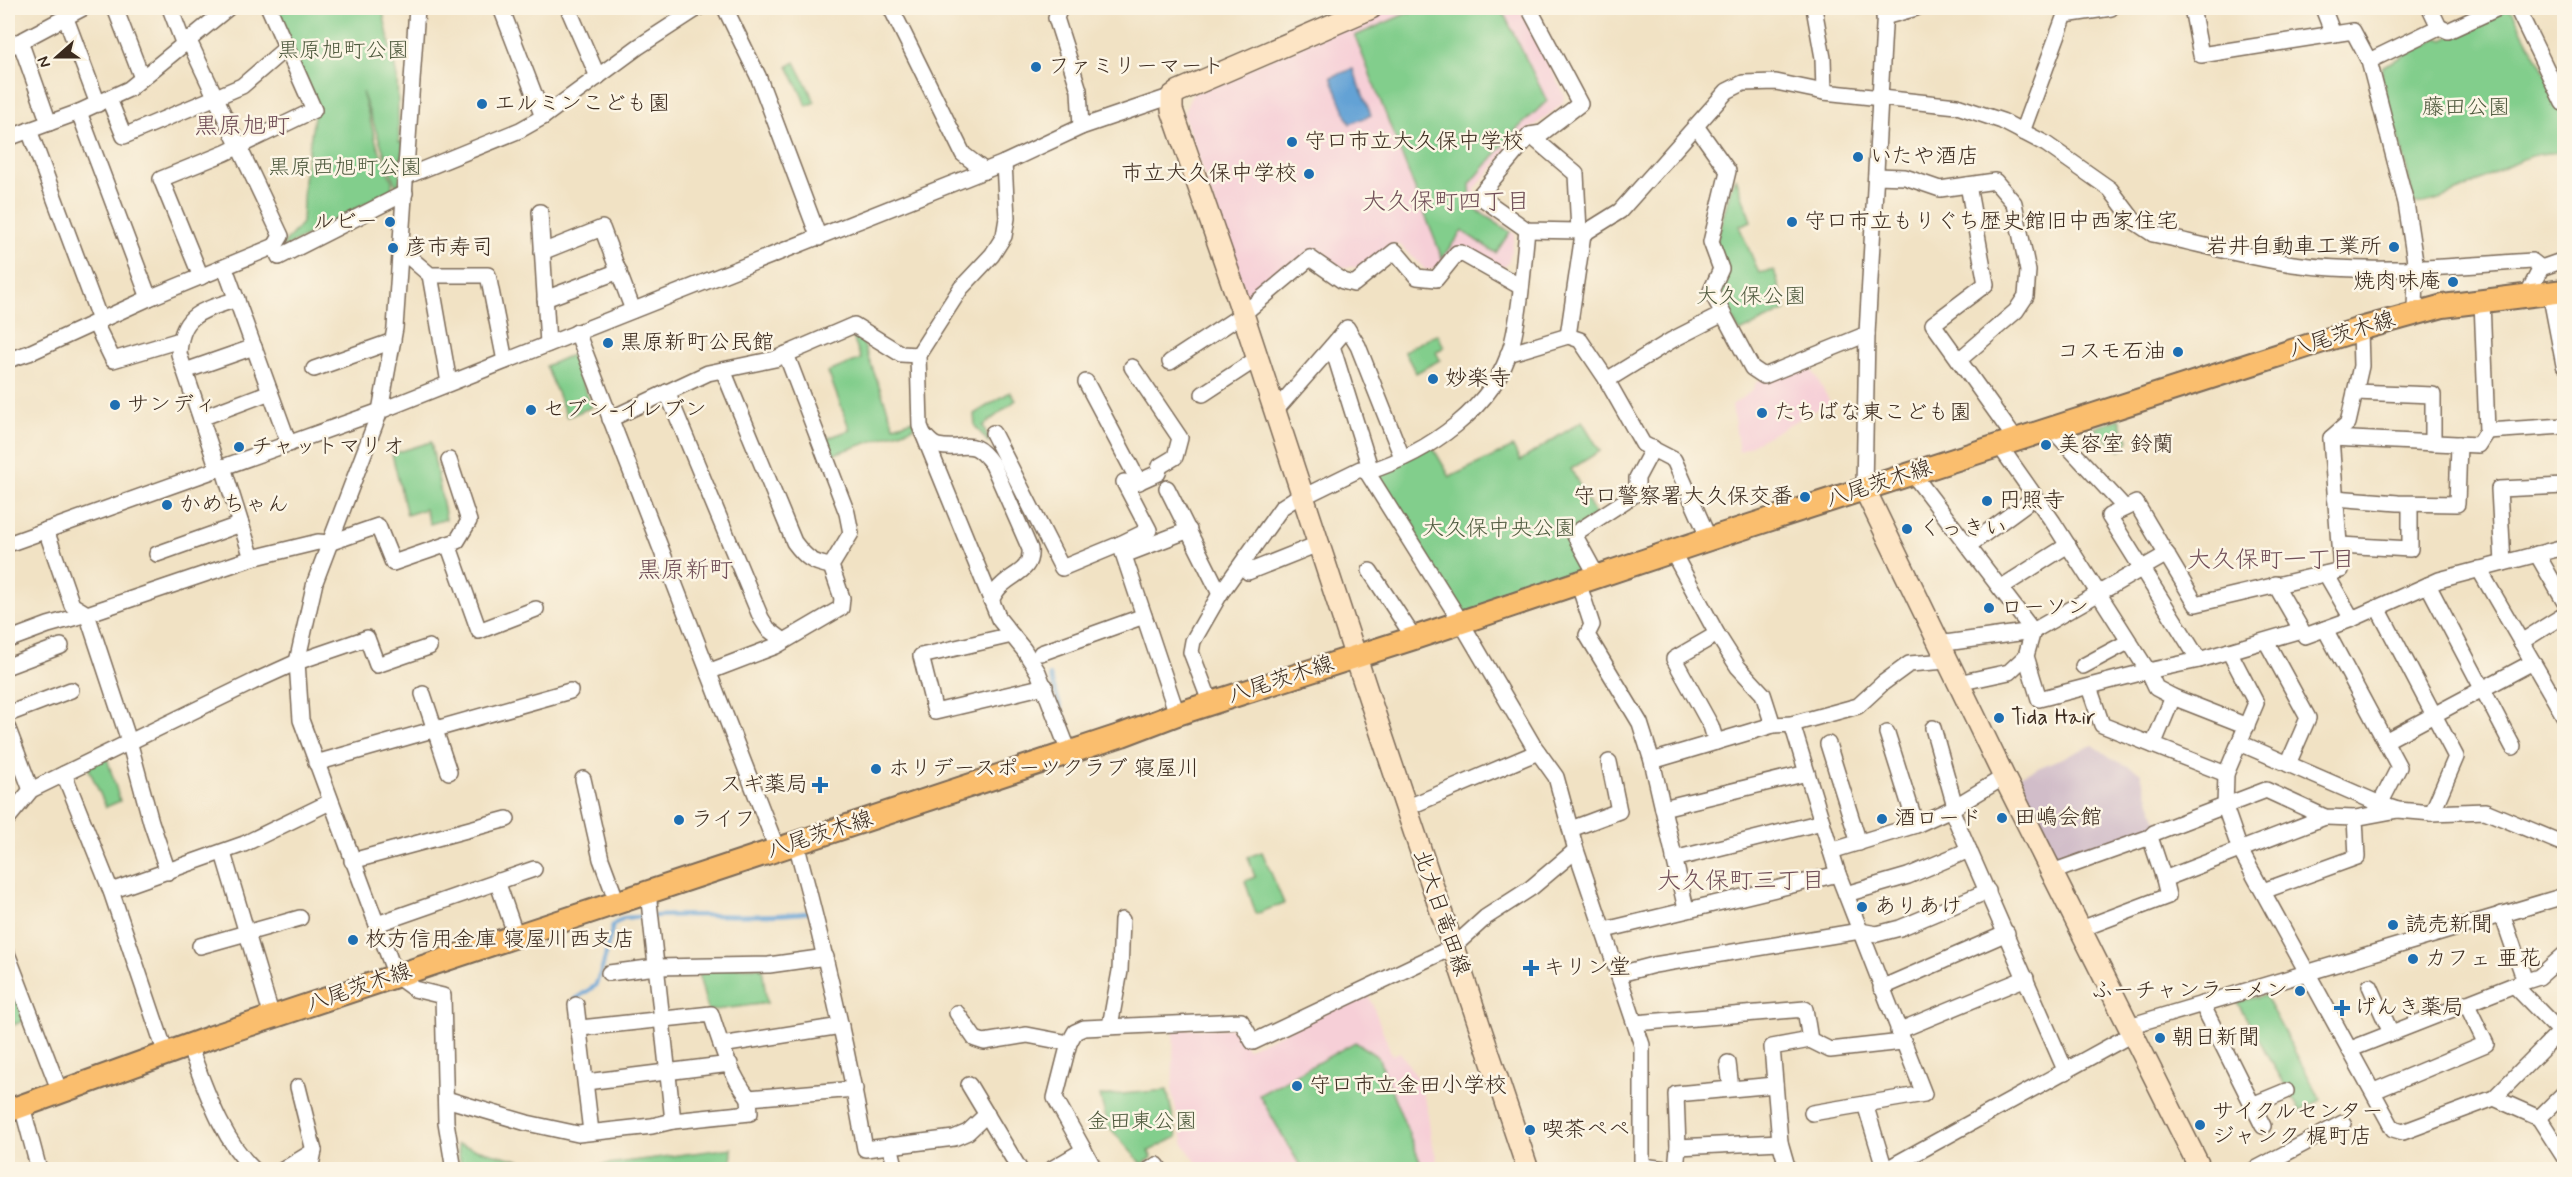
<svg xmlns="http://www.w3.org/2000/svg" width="2572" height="1177" viewBox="0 0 2572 1177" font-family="Mynerve,'Klee One',sans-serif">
<rect width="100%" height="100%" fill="#fcf5e5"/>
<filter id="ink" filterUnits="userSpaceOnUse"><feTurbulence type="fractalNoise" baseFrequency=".0167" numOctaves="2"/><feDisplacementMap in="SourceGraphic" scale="12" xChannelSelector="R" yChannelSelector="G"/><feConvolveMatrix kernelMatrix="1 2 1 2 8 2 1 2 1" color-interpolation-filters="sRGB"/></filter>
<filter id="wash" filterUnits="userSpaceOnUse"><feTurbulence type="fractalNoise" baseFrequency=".008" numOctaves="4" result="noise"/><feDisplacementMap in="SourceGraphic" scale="24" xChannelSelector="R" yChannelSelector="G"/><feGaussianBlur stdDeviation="1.35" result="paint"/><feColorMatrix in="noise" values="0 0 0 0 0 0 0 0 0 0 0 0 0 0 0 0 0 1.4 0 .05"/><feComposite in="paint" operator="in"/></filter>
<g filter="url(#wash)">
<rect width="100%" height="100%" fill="#f1e2c4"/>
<g fill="#f6cfd7">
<path d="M1386 8H1519L1564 94 1563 103 1536 125 1520 135 1475 189 1479 208 1515 234 1508 264 1498 270 1463 246 1439 268 1426 270 1400 245 1394 244 1359 267H1340L1317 248 1250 298H1247L1183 114 1193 93Z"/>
<path d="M1808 362 1830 402 1739 452 1732 405 1753 390 1756 382Z"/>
<path d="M1368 993 1392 1055 1400 1052 1418 1079 1427 1107 1431 1138 1439 1169H1201L1184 1145 1172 1093 1174 1029 1237 1028 1247 1049Z"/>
</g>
<path fill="#d1bdc9" d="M2093 745 2113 759 2140 772 2158 824 2153 831 2056 867 2014 778Z"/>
<g fill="#82ce8c" stroke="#5e7c55" stroke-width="1.5">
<path d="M274 8H382L397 77 399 142H403L399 185 396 186 362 92 377 145 392 181V189L284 248 283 245 302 223 304 180 314 117Z"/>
<path d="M1419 8H1501L1547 101 1515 131 1470 184 1471 206 1510 232 1496 253 1462 231 1442 258 1355 36Z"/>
<path d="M2505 10 2513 13 2564 108V153C2510 147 2468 201 2414 204L2406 165 2381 77 2383 66 2439 38 2444 40Z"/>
<path d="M795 62 815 102 807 106 788 66Z"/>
<path d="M1736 178 1751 221 1739 226 1759 273 1774 270 1786 310 1740 332 1719 296 1716 243 1731 187Z"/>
<path d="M852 334 860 335 894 426 913 420 915 427 831 455 825 439 850 430 828 372 861 359Z"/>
<path d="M1437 334 1444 347 1436 352 1440 360 1416 373 1404 351Z"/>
<path d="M571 355 592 407 567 417 546 366Z"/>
<path d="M1010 392 1016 400 983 426 990 441 988 442 975 426 974 414Z"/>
<path d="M2119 419 2128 440 2120 451 2094 428Z"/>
<path d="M1582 421 1600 451 1571 469 1595 515 1570 532 1589 570 1463 614 1375 475 1432 446 1450 477 1513 447 1520 461Z"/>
<path d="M431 442 446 519 430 524 425 509 407 515 392 454Z"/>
<path d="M107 758 120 801 106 807 88 767Z"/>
<path d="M1262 852 1284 903 1256 914 1245 881 1255 877 1248 857Z"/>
<path d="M762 967 767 1003 708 1011 697 968Z"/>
<path d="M8 978 25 1020 14 1025 8 1009V1000L10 999 8 991Z"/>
<path d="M2264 995 2321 1100 2300 1111 2237 1002Z"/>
<path d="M1355 1042 1378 1057 1423 1169H1302L1259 1095Z"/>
<path d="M1167 1090 1177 1137 1149 1151 1152 1158 1142 1164 1108 1126 1100 1096Z"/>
<path d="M457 1144 552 1169H570L732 1148 731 1169 462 1170Z"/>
</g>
<path fill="#64a2d5" stroke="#50667a" stroke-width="1.5" d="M1353 69 1371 115 1350 124 1331 77Z"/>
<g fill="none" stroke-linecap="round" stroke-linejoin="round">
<g stroke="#64a2d5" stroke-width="4">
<path d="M1086 99 1089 110"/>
<path d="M1050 676 1070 734"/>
<path d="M654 916C706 913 759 919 811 912"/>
<path d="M575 999 595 986 602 969 613 925 623 918 647 916"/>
</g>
</g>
</g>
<g filter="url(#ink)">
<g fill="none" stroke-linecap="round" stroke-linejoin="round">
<g stroke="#7b6a58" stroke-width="18">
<g id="street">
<path d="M115 8 142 78"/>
<path d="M170 8 184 45"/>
<path d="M417 8 395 328 380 411 315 582 297 662 301 720 396 976 414 989 443 996 446 1122 454 1170"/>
<path d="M501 8 543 117"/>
<path d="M568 8 598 77"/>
<path d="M725 8 758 76 819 238"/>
<path d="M891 8 963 154 985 171"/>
<path d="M1060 8 1056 18 1079 90 1081 127"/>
<path d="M1529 8 1580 104 1542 133 1530 135 1479 196 1527 230 1579 231 1583 234 1620 211 1727 91 1743 83 1776 82 1824 92 1957 106 2002 121 2046 144 2110 189 2135 222 2153 234C2199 244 2246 257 2293 264 2372 275 2453 266 2532 261L2541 268"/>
<path d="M1814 8 1823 58 1824 92"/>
<path d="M2192 8 2201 55 2353 31 2369 61"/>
<path d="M2323 8 2333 34"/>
<path d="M2517 8 2563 103"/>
<path d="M65 16 98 104"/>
<path d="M1884 17 1916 8"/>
<path d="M2439 27 2448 31 2498 8"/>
<path d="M20 41 49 123"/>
<path d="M189 41 281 236 275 246"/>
<path d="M8 48 83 8"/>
<path d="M109 99 124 136 242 86 287 47"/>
<path d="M79 112 149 298"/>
<path d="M1696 126 1728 171 1711 242 1721 269 1711 291 1752 368 1764 376 1867 334"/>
<path d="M29 130 100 320"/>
<path d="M2022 132 2065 15 2111 8"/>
<path d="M1530 135 1576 174 1579 231"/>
<path d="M8 138 79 112 129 89 228 8"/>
<path d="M1004 163 1007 218 1004 236 992 255 961 288 918 355 920 426 999 619 1024 650 1038 672 1069 752"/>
<path d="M407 176 520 130 543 117 638 47 698 8"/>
<path d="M1876 176 1905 177 1940 189 1995 181 2014 203 2028 271 2026 296 2016 311 1959 360"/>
<path d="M1968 185 1986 284 1933 324 2016 440"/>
<path d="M540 212 548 344"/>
<path d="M1527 230C1523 268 1521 307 1512 344 1495 408 1428 453 1367 472L1461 622 1533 745 1556 777 1576 850 1642 1045V1170"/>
<path d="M401 250 430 275H488L505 361"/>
<path d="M542 252 602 228 633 310"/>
<path d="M430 275 449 383"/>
<path d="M228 276 289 444"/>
<path d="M201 277 161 179 225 153 314 110 269 8"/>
<path d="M2550 292 2564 365"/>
<path d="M2527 295 2541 268 2564 260"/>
<path d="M545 299 619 271"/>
<path d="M2415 312 2416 268 2406 203 2369 61 2439 27 2430 8"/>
<path d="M95 323 113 360 180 340"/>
<path d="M577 332 777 849"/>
<path d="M1568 336 1583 234"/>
<path d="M1332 346 1347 328 1358 346 1402 457"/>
<path d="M1508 354 1568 336 1580 340 1605 377 1643 444 1674 460 1709 539"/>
<path d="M8 360 29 353 149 298 275 246 279 257 405 193"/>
<path d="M1170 362 1243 314 1310 258 1343 281 1354 284 1395 251 1417 277 1436 279 1457 253H1461L1521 287"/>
<path d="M314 369 393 341"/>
<path d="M723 370 794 542C806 558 812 563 831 566"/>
<path d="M185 371 254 347"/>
<path d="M1607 380 1672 340 1723 314"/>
<path d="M1086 382 1139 482"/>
<path d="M667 392 761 618 768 629 784 641"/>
<path d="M2355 392 2433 395V443"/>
<path d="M1203 394 1258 358"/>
<path d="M1275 411 1332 346 1371 471"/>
<path d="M201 418 270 392"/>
<path d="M610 419 708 373 775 359 854 325 901 354 918 355"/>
<path d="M2051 428 2125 508"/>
<path d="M2487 431 2564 426"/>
<path d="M993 433 1062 568 1120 544"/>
<path d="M923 434C927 438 932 445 938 446 966 452 971 434 993 465L1030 549C1032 570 1015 573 1002 585 997 589 994 595 991 600"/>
<path d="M2331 438 2478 445 2487 431 2482 301"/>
<path d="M1999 445 2053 522 2148 671 2199 660 2301 630"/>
<path d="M449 460 469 521 457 541 448 544 479 631 536 609"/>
<path d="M223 467 241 524"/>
<path d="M218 469 179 354C181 312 203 311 237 299"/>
<path d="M1912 473 2033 631"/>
<path d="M1124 482 1149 530 1120 544 1177 714"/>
<path d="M1127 487 1158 473 1160 466 1175 457 1180 438 1132 367"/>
<path d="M1167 488 1220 594"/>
<path d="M1864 488 1867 334 1885 8"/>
<path d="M1303 497 1360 469 1367 472"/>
<path d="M2335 498 2398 503 2457 504 2459 444"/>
<path d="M46 530 72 605 87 614 129 741 151 822 168 872"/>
<path d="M8 544 380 411 1004 163 1081 127 1172 96"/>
<path d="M2340 545 2410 549V504"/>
<path d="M1968 546 2035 497"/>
<path d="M1672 551 1717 634 1738 667 1763 694 1773 725 1792 724 1838 874 1924 1094 1812 1113"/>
<path d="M157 554 241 524 252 558"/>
<path d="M2537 554 2564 601"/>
<path d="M1124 555 1189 530"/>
<path d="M1244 561 1248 572 1318 544"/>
<path d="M2503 563 2499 489 2564 486"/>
<path d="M2479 569 2564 716"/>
<path d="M1370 571 1414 638"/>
<path d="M2326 574 2352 619"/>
<path d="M1597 576 1574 534 1637 493V478L1653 448"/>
<path d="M1578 582 1592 625 1587 635 1640 723 1652 761 1686 909"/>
<path d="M2275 584 2305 636 2352 619 2439 580 2564 547"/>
<path d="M2428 585 2513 747"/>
<path d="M2000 588 2068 545"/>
<path d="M2378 608 2456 757 2432 813"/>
<path d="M2325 629 2399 767 2380 804"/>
<path d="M2033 631 2026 656 2039 699 2148 671 2156 688 2173 697 2247 726"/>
<path d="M1012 635 921 656 935 712 1045 686"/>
<path d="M8 640 48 625 87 614 252 558 318 542 329 543 378 526 393 563 448 544"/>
<path d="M2266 641 2308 718 2288 764"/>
<path d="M2521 642 2564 615"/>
<path d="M1938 644 2033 631 2167 554"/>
<path d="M2229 651 2256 703 2226 774 2225 807 2240 850 2393 1129 2403 1132 2494 1098 2564 1027"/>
<path d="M1041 653 1144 616"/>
<path d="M2199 660 2109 516 2136 503 2196 604 2341 570 2331 438 2348 423 2361 366 2360 329"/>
<path d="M8 666 61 646"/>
<path d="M2083 666 2128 642"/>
<path d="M708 672 776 646 841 608 842 598 831 566 851 533 847 513 786 354"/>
<path d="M1958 683 2009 672 2026 656"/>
<path d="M2089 687 2102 725 2226 774"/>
<path d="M423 694 449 772"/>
<path d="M1211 704 1191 652 1193 641 1220 594 1282 507 1302 494"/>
<path d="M8 714 71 690"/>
<path d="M1792 724 1858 706 1883 683 1909 664 1947 661"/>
<path d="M1933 728 1955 806"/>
<path d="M8 729 31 790"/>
<path d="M1887 733 1916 825"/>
<path d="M2385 741 2533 662"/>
<path d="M1716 742 1711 726 1674 659 1717 634"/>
<path d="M2240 743 2380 804 2398 810 2432 813 2485 811 2564 844"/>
<path d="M1828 744 1859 843"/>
<path d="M2153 745 2173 697"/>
<path d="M1652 761 1773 725"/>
<path d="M316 763 570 691"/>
<path d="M64 774 111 891 166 1054"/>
<path d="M583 779 601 859 617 902"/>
<path d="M1406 808 1538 752"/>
<path d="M1663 808 1807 773"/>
<path d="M1951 809 2066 1072"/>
<path d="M8 818 31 790 253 682 297 662 367 638 377 665 429 647"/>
<path d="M1571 829 1619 811 1609 762"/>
<path d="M2150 837 2164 879"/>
<path d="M796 843C823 944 847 1046 865 1149L954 1138 968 1132 987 1114"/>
<path d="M1831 851 1916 825 1951 809 2004 777"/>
<path d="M223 853 272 1017"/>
<path d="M1674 859 1822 822"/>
<path d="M352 861 507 819"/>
<path d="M2052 872 2150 837 2154 833 2266 790 2325 817 2355 818"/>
<path d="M497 881 516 936"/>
<path d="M111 891 244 844 330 802"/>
<path d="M2263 891 2357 857 2355 818 2398 810"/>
<path d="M648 892 673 1121"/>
<path d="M1846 894 1908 876 1969 850"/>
<path d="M2502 914 2525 981"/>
<path d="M377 924 534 869"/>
<path d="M2081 929 2168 896 2164 879 2325 817"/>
<path d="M1605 930 1838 874"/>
<path d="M200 946 300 918"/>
<path d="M8 956 60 1092"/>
<path d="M609 973 656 967 769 965 826 957"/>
<path d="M1620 974 1654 965 1860 931 1877 934 1900 928 1988 891"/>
<path d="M2517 984 2539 977 2564 955"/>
<path d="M2370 986 2391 1033"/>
<path d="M1881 988 2007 933"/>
<path d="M2202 1004 2263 1126"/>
<path d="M576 1005 591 1132"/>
<path d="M957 1013 975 1039 984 1042 1027 1035 1069 1043 1075 1032 1084 1028 1241 1021 1253 1042 1453 947 1486 917 1531 888 1576 850"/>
<path d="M1635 1023 1805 1009 1810 1040 1830 1050 1902 1042"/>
<path d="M1110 1026 1120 971 1122 920"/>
<path d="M2129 1026 2564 896"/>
<path d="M581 1028 711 1014C720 1042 730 1075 749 1098"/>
<path d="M1898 1031 2026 978"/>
<path d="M1069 1043 1055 1098 1095 1170"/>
<path d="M721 1045 841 1026"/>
<path d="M189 1046C206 1089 220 1137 254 1170"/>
<path d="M2351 1049 2514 985 2560 1032"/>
<path d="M1728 1063 1731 1088"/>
<path d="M586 1082 730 1064"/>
<path d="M969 1085 1020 1170"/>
<path d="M298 1087 314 1151"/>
<path d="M2374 1091 2486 1044 2466 1003"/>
<path d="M2494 1098 2539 1118 2564 1157"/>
<path d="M446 1099 527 1123 578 1134 652 1126 673 1121 750 1113 749 1098 855 1089"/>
<path d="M1865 1104 1885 1170"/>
<path d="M2252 1105 2286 1091"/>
<path d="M22 1106 39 1170"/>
<path d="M2539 1118 2564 1093"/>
<path d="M890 1145 896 1170"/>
<path d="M1678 1147 1780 1142"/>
<path d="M1642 1166 1674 1170"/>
<path d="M283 1170 314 1151 310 1170"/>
<path d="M1050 1170 1084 1150"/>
<path d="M1149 1170 1157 1165 1160 1170"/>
<path d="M1676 1170 1678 1147 1676 1094 1775 1085"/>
<path d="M1788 1170 1780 1142 1772 1047 1810 1040"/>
<path d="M1885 1170 2132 1034"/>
<path d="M2254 1170 2343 1123"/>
</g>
</g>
<g stroke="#7b6a58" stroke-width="24">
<g id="secondary">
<path d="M1371 8 1179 91 1172 96V110L1243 314 1370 700 1528 1170"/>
<path d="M1864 488 2004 777 2201 1170"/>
</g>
</g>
<g stroke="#7b6a58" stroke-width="26">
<path id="primary" d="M8 1111 212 1037 1122 735 1177 714 1414 638 1709 539 2360 329 2443 306 2564 291"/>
</g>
<use href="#street" stroke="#fff" stroke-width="15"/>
<use href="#secondary" stroke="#fde5c5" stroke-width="21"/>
<use href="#primary" stroke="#fabe6e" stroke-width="22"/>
</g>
</g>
<g fill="#1f6fb2" stroke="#fcf5e5" stroke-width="2">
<circle cx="1036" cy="67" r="6"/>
<circle cx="482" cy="104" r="6"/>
<circle cx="1292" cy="142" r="6"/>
<circle cx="1858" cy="157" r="6"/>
<circle cx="1309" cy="174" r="6"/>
<circle cx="390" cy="222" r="6"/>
<circle cx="1792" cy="222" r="6"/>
<circle cx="2394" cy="247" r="6"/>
<circle cx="393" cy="248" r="6"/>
<circle cx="2453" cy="282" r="6"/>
<circle cx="608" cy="343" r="6"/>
<circle cx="2178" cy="352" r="6"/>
<circle cx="1433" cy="379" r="6"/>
<circle cx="115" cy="405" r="6"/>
<circle cx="531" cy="410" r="6"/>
<circle cx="1762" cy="413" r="6"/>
<circle cx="2046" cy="445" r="6"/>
<circle cx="239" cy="447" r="6"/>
<circle cx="1805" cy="497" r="6"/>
<circle cx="1987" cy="501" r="6"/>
<circle cx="167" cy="505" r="6"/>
<circle cx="1907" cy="529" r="6"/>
<circle cx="1989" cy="608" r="6"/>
<circle cx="1999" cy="718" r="6"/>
<circle cx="876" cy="769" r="6"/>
<path d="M817 776h6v6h6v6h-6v6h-6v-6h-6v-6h6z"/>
<circle cx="2002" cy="818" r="6"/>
<circle cx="1882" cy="819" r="6"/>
<circle cx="679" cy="820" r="6"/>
<circle cx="1862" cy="907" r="6"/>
<circle cx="2393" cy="925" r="6"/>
<circle cx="353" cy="940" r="6"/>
<circle cx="2413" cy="959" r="6"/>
<path d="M1528 959h6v6h6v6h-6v6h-6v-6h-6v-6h6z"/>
<circle cx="2300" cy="991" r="6"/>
<path d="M2339 999h6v6h6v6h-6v6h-6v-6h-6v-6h6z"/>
<circle cx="2160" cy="1038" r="6"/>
<circle cx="1297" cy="1086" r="6"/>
<circle cx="2200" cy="1125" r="6"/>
<circle cx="1530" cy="1130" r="6"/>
</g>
<g text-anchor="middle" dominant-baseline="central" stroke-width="5" stroke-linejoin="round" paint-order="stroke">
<g font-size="22" fill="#505b3f" stroke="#fcf5e5">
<text x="343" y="51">黒原旭町公園</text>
<text x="2466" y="108">藤田公園</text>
<text x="345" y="168">黒原西旭町公園</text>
<text x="1751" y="297">大久保公園</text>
<text x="1499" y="529">大久保中央公園</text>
<text x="1142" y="1122">金田東公園</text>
</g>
<g font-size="22" fill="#3b2a1e" stroke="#fcf5e5" text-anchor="start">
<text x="1048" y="67">ファミリーマート</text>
<text x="494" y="104">エルミンこども園</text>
<text x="1304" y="142">守口市立大久保中学校</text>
<text x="1870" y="157">いたや酒店</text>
<text x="1297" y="174" text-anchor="end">市立大久保中学校</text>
<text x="378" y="222" text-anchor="end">ルビー</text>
<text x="1804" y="222">守口市立もりぐち歴史館旧中西家住宅</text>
<text x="2382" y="247" text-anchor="end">岩井自動車工業所</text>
<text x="405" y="248">彦市寿司</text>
<text x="2441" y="282" text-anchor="end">焼肉味庵</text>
<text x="620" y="343">黒原新町公民館</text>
<text x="2166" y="352" text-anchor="end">コスモ石油</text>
<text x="1445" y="379">妙楽寺</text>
<text x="127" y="405">サンディ</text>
<text x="543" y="410">セブン-イレブン</text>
<text x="1774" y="413">たちばな東こども園</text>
<text x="2058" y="445">美容室 鈴蘭</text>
<text x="251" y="447">チャットマリオ</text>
<text x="1793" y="497" text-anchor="end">守口警察署大久保交番</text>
<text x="1999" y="501">円照寺</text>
<text x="179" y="505">かめちゃん</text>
<text x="1919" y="529">くっきい</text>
<text x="2001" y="608">ローソン</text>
<text x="2011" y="718">Tida Hair</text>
<text x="888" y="769">ホリデースポーツクラブ 寝屋川</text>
<text x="808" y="785" text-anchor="end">スギ薬局</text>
<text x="2014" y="818">田嶋会館</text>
<text x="1894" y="819">酒ロード</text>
<text x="691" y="820">ライフ</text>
<text x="1874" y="907">ありあけ</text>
<text x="2405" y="925">読売新聞</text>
<text x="365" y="940">枚方信用金庫 寝屋川西支店</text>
<text x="2425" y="959">カフェ 亜花</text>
<text x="1543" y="968">キリン堂</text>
<text x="2288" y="991" text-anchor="end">ふーチャンラーメン</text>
<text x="2354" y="1008">げんき薬局</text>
<text x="2172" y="1038">朝日新聞</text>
<text x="1309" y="1086">守口市立金田小学校</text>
<text x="2212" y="1112">サイクルセンター<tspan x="2212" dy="25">ジャンク 梶町店</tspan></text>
<text x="1542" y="1130">喫茶ペペ</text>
</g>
<g font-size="22" fill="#3b2a1e" stroke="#fcf5e5">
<text transform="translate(2342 335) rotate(-17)">八尾茨木線</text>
<text transform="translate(1879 484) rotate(-18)">八尾茨木線</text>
<text transform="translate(1281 680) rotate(-18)">八尾茨木線</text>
<text transform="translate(820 835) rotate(-18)">八尾茨木線</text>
<text transform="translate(1441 913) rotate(71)">北大日竜田線</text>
<text transform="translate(359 988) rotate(-19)">八尾茨木線</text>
</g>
<g font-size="24" fill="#725059" stroke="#fcf5e5">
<text x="242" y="126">黒原旭町</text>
<text x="1446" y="202">大久保町四丁目</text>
<text x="2271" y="560">大久保町一丁目</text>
<text x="685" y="570">黒原新町</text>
<text x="1741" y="881">大久保町三丁目</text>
</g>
</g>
<rect width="2572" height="1177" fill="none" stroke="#fcf5e5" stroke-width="30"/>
<g transform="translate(57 57) rotate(249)" stroke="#fcf5e5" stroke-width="4.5" paint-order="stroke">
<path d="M0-4.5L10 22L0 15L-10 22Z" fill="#3b2a1e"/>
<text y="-9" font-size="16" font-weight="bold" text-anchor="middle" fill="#3b2a1e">N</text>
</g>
</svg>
